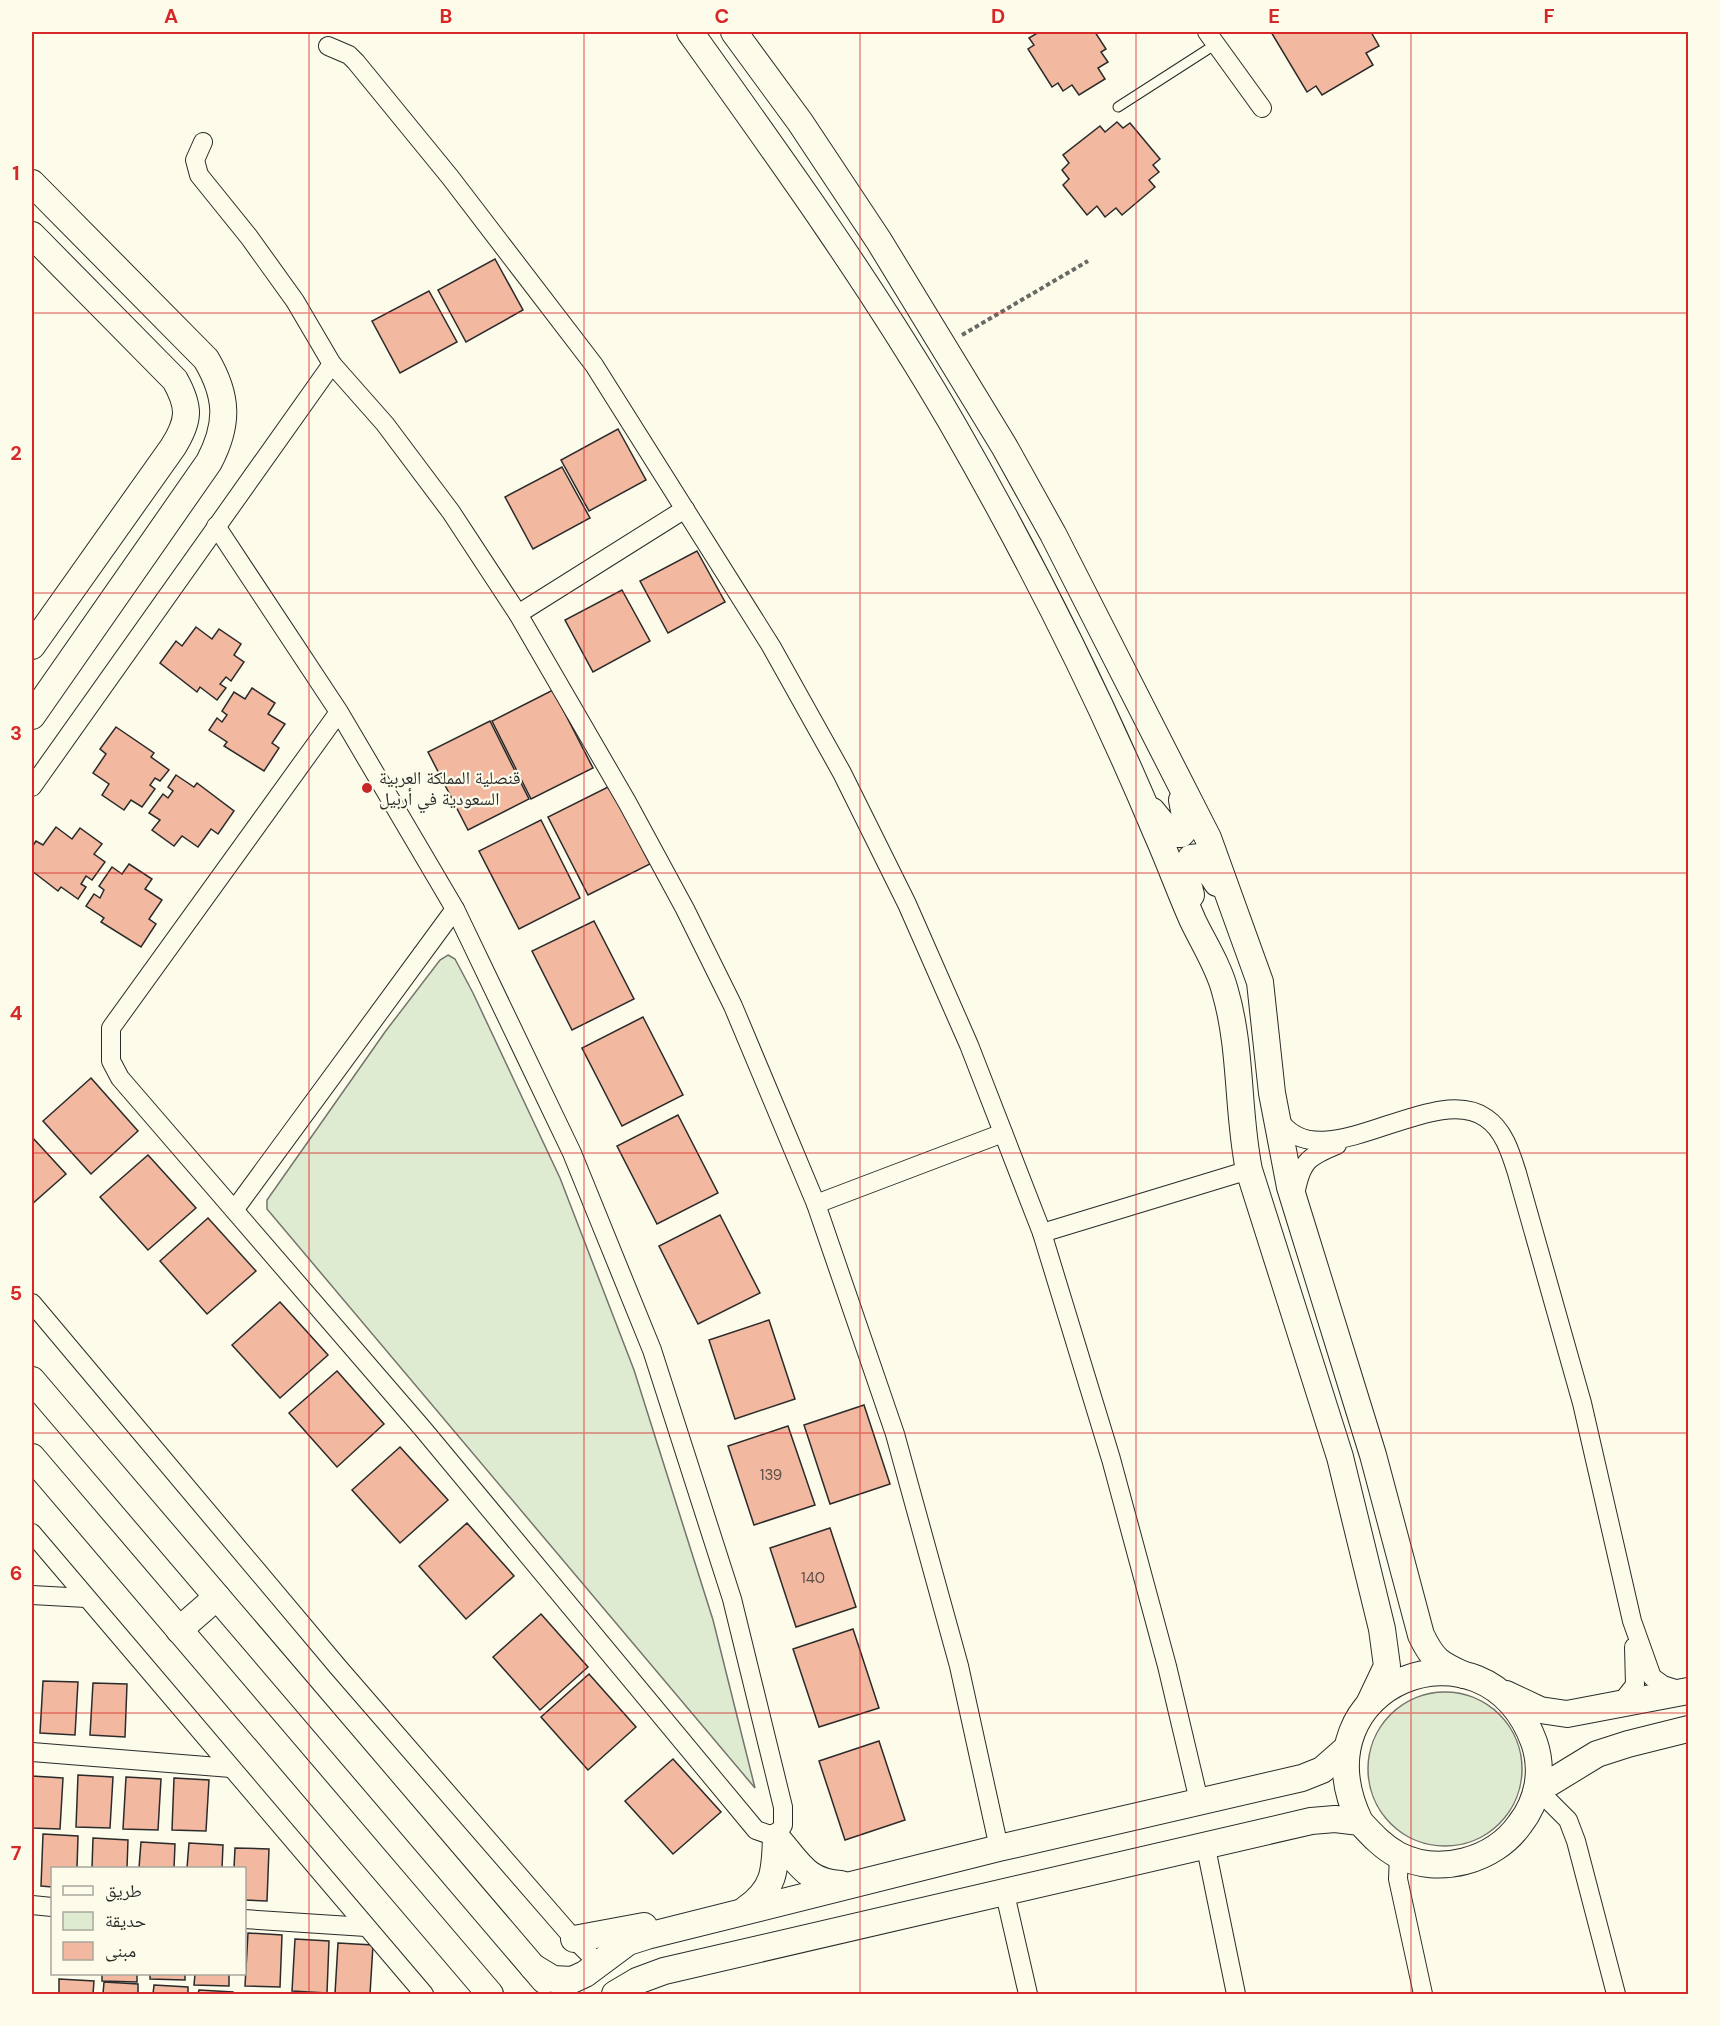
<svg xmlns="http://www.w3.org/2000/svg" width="1720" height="2026" viewBox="0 0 1720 2026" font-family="'DM Sans','Noto Naskh Arabic',sans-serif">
<rect width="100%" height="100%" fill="#fdfbea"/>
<g fill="#deebd1" stroke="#74746e" stroke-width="1.5">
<path d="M448 955 455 959 473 993 560 1178 634 1370 713 1620 755 1788 267 1209V1200L385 1032 440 960Z"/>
<circle cx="1445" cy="1769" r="77"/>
</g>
<g fill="#f2b8a0" stroke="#2b2b2b" stroke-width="1.5">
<path d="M1039 32H1095L1106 49 1101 52 1108 62 1098 68 1105 79 1079 95 1072 85 1063 91 1058 83 1052 87 1028 49 1034 45 1029 38Z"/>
<path d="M1271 32H1371L1379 46 1366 53 1373 65 1322 95 1316 86 1307 92Z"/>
<path d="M1117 122 1123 128 1130 123 1160 159 1153 165 1159 172 1149 180 1155 187 1122 215 1116 208 1105 217 1097 206 1087 215 1063 185 1069 179 1062 170 1069 163 1063 155 1100 126 1105 132Z"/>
<path d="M495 259 523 310 466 342 438 290Z"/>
<path d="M429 291 457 342 400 373 372 321Z"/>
<path d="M618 429 646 480 589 511 561 460Z"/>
<path d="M562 467 590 518 533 549 505 497Z"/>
<path d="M697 551 725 602 668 633 640 581Z"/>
<path d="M622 590 650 641 593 672 565 620Z"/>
<path d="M196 627 212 639 219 629 241 644 234 655 244 662 231 681 226 677 220 684 226 688 217 700 200 687 197 692 160 663 176 641 182 646Z"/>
<path d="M252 688 275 703 268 714 285 724 272 743 279 748 264 771 224 746 227 742 209 730 217 718 222 722 227 715 222 711 234 692 245 699Z"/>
<path d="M553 690 593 768 531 799 492 721Z"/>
<path d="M490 721 529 799 468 830 428 752Z"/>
<path d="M116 727 154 753 151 757 169 770 160 781 155 778 150 785 155 789 142 807 131 800 124 810 102 795 109 784 93 773 106 754 100 749Z"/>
<path d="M176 775 194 787 197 783 234 811 218 834 211 829 198 847 182 836 174 846 152 830 160 820 149 813 163 794 168 798 173 791 168 787Z"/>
<path d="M610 786 650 864 588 895 548 817Z"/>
<path d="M541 820 580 898 519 929 479 851Z"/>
<path d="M56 827 72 839 80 828 102 844 94 854 105 862 92 880 86 876 81 884 86 887 78 899 61 887 58 891 32 871V847L36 841 43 845Z"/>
<path d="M129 864 152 879 145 889 162 900 149 919 156 924 141 947 101 922 104 918 86 906 94 894 100 898 104 890 99 886 112 867 122 874Z"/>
<path d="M594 921 634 999 572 1030 532 951Z"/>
<path d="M643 1017 683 1095 622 1126 582 1048Z"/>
<path d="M91 1078 138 1131 91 1174 43 1121Z"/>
<path d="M678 1115 718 1193 657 1224 617 1146Z"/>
<path d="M32 1137 66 1174 32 1204Z"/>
<path d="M148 1155 196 1208 148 1250 100 1197Z"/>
<path d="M720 1215 760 1293 698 1324 659 1246Z"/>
<path d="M208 1218 256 1271 207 1314 160 1261Z"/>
<path d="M280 1302 328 1355 280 1398 232 1345Z"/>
<path d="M769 1320 795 1399 735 1419 709 1340Z"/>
<path d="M337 1371 384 1424 337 1467 289 1413Z"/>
<path d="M864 1405 890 1484 830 1504 804 1425Z"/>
<path d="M788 1426 815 1505 754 1525 728 1446Z"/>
<path d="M400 1447 448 1500 400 1543 352 1490Z"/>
<path d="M467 1523 514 1576 466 1619 419 1566Z"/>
<path d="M830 1528 856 1607 796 1627 770 1548Z"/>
<path d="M541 1614 588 1667 540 1710 493 1657Z"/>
<path d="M853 1629 879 1708 819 1727 793 1649Z"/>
<path d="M589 1674 636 1727 588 1770 541 1717Z"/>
<path d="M43 1681 78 1682 75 1735 40 1733Z"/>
<path d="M93 1683 127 1684 125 1737 90 1735Z"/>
<path d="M879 1741 905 1820 845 1840 819 1761Z"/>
<path d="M673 1759 721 1812 673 1854 625 1801Z"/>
<path d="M78 1775 113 1777 110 1828 76 1827Z"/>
<path d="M32 1776 63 1778 60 1829 32 1828Z"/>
<path d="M126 1777 161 1779 158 1830 123 1829Z"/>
<path d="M174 1778 209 1780 206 1831 172 1830Z"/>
<path d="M43 1834 78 1836 77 1868H52V1887L41 1886Z"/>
<path d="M93 1838 128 1840 127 1868H92Z"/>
<path d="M141 1842 175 1844 174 1868H139Z"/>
<path d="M189 1843 223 1845 222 1868H187Z"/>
<path d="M235 1848 269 1849 267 1901 244 1900V1868H234Z"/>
<path d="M248 1933 282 1935 280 1987 245 1986Z"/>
<path d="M295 1939 329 1941 327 1993 292 1991Z"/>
<path d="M338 1943 373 1945 370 1994H335Z"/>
<path d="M102 1974H137V1982L102 1981Z"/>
<path d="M150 1974H185V1980L150 1979Z"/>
<path d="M195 1974H229V1986L194 1985Z"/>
<path d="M59 1979 94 1981 93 1994H59Z"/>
<path d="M104 1982 138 1984V1994H103Z"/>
<path d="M154 1985 188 1987V1994H153Z"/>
<path d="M199 1990 233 1992V1994H198Z"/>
</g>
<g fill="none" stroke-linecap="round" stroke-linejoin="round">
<g stroke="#2b2b2b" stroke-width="11">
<path id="lane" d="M1118 107 1216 44"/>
</g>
<g stroke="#2b2b2b" stroke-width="20">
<g id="street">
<path d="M1207 32 1262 108"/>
<path d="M328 46 349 55 356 62 450 177 594 365 771 646 842 773 907 904 969 1045 1042 1233 1111 1459 1167 1666 1199 1801"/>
<path d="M203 142 195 160 199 175 249 237 295 301 332 364 385 424 451 512 518 614 627 802 685 909 733 1006 816 1204 895 1434 959 1666 999 1848"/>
<path d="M216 526 339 712 455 909 572 1153 652 1350 732 1599 783 1807V1825L776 1837 756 1830 423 1429 120 1078 111 1061V1028L339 712"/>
<path d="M518 614 685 509"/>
<path d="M32 787 332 364"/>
<path d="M1277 1116C1316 1187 1432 1079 1486 1118 1504 1130 1511 1154 1517 1173L1582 1403 1632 1621 1652 1677 1663 1685 1682 1691"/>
<path d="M1295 1195C1301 1162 1307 1157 1337 1145"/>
<path d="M816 1204 1003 1133"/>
<path d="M235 1209 455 909"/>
<path d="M1042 1233 1249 1170"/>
<path d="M32 1303 338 1667 574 1939 599 1964"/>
<path d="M32 1533 424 1994"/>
<path d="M32 1595 86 1598"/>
<path d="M1620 1704 1635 1685 1634 1647"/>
<path d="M32 1752 231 1768"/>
<path d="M1538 1790 1568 1820 1576 1841 1616 1994"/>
<path d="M1206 1848 1236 1994"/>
<path d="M1399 1855 1398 1879 1423 1994"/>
<path d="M1005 1894 1028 1994"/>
<path d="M32 1905 52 1907"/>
<path d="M244 1919 366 1927"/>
</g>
</g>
<g stroke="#2b2b2b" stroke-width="28">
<g id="secondary">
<path d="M690 32C781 159 873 287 952 423 1028 555 1097 691 1156 832 1169 861 1180 892 1193 921 1204 944 1219 967 1225 991 1242 1049 1237 1111 1249 1170L1340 1457 1382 1629 1387 1666 1369 1704"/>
<path d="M734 32 800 122 879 241 1004 446 1053 534 1208 838 1260 982 1272 1093 1290 1187 1373 1455 1421 1635C1433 1660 1439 1664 1464 1675"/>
<path d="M32 183 206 359C228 396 229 424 209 462L32 716"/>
<path d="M32 235 175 380C190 407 190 420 173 447L32 646"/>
<path d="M1152 811 1171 834H1181L1187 827 1182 800"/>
<path d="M1191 895 1185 871 1191 858 1200 857 1217 883"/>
<path d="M32 1380 544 1980"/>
<path d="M32 1457 490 1994"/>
<path d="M179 1630 217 1597"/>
<path d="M1506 1694 1540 1710 1567 1714 1688 1691"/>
<path d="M1538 1790 1597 1754 1628 1744 1688 1729"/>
<path d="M776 1837C798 1861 805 1882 841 1884"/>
<path d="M746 1909C775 1889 775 1870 776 1837"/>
<path d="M574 1939 644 1926"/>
<path d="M533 1967 553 1979 572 1980 585 1974 628 1942 647 1936 999 1848 1302 1778 1322 1770 1346 1749"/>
<path d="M615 1994 637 1981 664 1971 1311 1821 1335 1819 1360 1822C1372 1835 1383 1847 1398 1855 1439 1876 1494 1861 1520 1824 1538 1801 1544 1771 1534 1742 1485 1609 1293 1683 1360 1822"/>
</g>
</g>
<path stroke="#6a6964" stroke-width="4" stroke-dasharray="4.5 3" stroke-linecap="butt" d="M962 335 1088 261"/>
<use href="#lane" stroke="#fdfbea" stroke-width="9"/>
<use href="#street" stroke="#fdfbea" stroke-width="18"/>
<use href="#secondary" stroke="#fdfbea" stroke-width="26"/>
</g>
<path fill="none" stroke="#d62828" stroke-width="1.5" stroke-opacity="0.55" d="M309 32V1994M584 32V1994M860 32V1994M1136 32V1994M1411 32V1994M32 313H1688M32 593H1688M32 873H1688M32 1153H1688M32 1433H1688M32 1713H1688"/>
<circle fill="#c62828" stroke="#fdfbea" stroke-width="2" cx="367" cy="788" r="6"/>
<g text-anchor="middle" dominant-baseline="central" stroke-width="4.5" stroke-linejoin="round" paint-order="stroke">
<g font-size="15" fill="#5d4e48">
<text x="771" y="1475">139</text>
<text x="813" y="1578">140</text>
</g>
<g font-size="18" fill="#2b2b2b" stroke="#fdfbea" text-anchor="start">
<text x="379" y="778">قنصلية المملكة العربية<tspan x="379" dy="21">السعودية في أربيل</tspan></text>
</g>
</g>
<rect width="1720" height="2026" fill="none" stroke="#fdfbea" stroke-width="66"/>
<rect x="51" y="1867" width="195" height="108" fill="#fdfbea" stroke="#a9a89e" stroke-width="1.5"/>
<rect x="63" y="1886" width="30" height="9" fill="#fdfbea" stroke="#a9a89e" stroke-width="1.5"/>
<text x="105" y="1897" font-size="18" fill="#2b2b2b">طريق</text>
<rect x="63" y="1912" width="30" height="18" fill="#deebd1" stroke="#a9a89e" stroke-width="1.5"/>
<text x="105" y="1927" font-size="18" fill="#2b2b2b">حديقة</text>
<rect x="63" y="1942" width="30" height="18" fill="#f2b8a0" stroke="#a9a89e" stroke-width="1.5"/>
<text x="105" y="1957" font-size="18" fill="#2b2b2b">مبنى</text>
<rect x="33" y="33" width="1654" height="1960" fill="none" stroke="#d62828" stroke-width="2"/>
<g font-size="20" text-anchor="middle" font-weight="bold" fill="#d62828">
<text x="171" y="23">A</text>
<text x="446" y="23">B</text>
<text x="722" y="23">C</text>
<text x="998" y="23">D</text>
<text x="1274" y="23">E</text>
<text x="1549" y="23">F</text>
<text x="16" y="180">1</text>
<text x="16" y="460">2</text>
<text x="16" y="740">3</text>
<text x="16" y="1020">4</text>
<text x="16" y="1300">5</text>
<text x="16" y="1580">6</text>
<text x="16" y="1860">7</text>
</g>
</svg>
